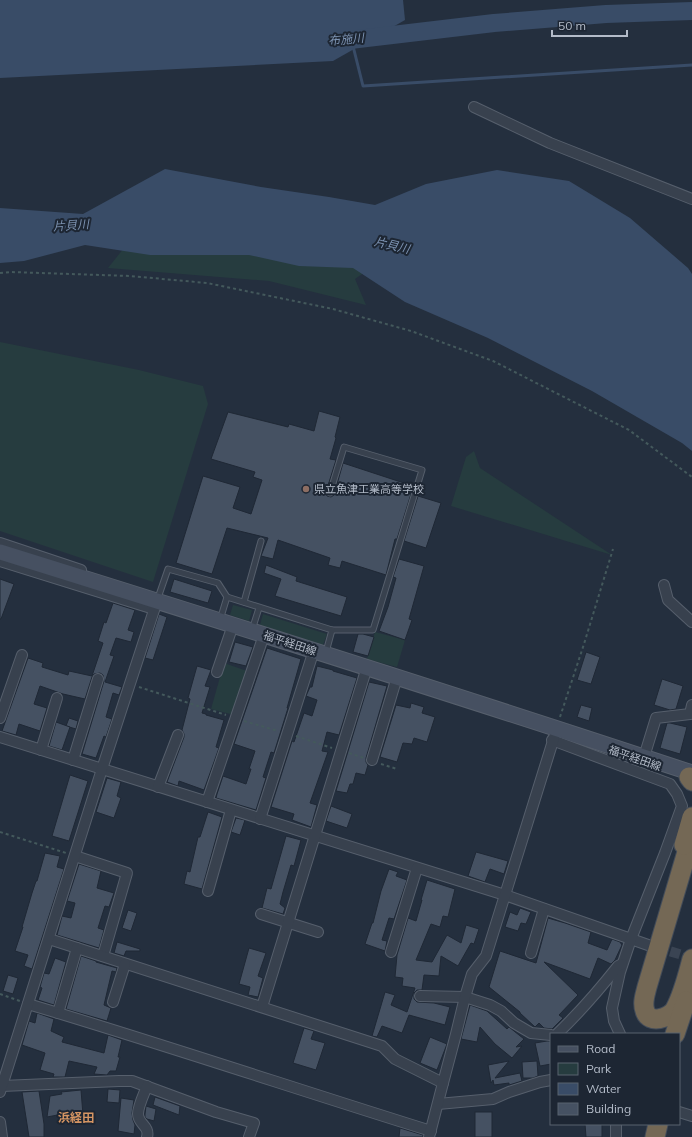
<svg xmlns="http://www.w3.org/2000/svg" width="692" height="1137" viewBox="0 0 692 1137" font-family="Mulish,'Noto Sans JP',sans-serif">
<rect width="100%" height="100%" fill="#242f3e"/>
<g fill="#263c3f">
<path d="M140 228 378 263 355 279 366 305 269 281 108 268Z"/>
<path d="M0 342 139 370 203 386 208 404 153 582 0 531Z"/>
<path d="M474 451 480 468 612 555 451 506 466 457Z"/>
<path d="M233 605 252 610 249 621 230 615Z"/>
<path d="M263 614 327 634 323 645 260 625Z"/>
<path d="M375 632 405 640 397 667 367 659Z"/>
<path d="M224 663 247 671 234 715 211 709Z"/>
</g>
<g fill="#394c67">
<path d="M0 0H403L405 20 333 61 0 78Z"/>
<path d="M165 169 261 187 329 197 375 205 426 184 497 170 569 181 630 218 688 268 692 274V451L682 443 592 391 488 338 405 302 353 268 299 266 249 255H150L85 245 24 261 0 263V208L83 214Z"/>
</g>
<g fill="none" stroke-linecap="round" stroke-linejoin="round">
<path stroke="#394c67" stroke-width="3" d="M353 46 363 86 692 65"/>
<path stroke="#394c67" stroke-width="18" d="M350 40 494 23 606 14 692 11"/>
</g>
<g fill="#455162" stroke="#1f2835">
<path d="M319 411 340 417 335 437 336 438 330 459 336 460 326 492 327 496 331 497 334 495 343 463 410 485 408 493 411 494 397 539H395L386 575 342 561 340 568 328 565 330 558 278 540 273 559 261 556 268 538 227 528 212 574 176 563 203 476 240 487 233 508 251 514 262 480 253 477 255 472 211 459 228 412 288 427 289 424 314 431Z"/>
<path d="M418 496 441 503 426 548 404 541Z"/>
<path d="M399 559 424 566 409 619 412 620 405 640 379 631 388 607 396 578 393 577Z"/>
<path d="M266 565 297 577 296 581 347 597 341 616 275 596 281 579 264 573Z"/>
<path d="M0 579 14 584 1 619H0Z"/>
<path d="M174 579 212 591 208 603 170 592Z"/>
<path d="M113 603 135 610 128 630 134 632 131 642 116 638 110 655 114 656 105 682 122 687 119 695 113 693 106 717 112 719 106 737 104 736 96 758 82 754 104 681 103 675 100 673 94 674 92 677 85 699 63 694 40 686 34 704 47 708 40 731 19 724 16 735 2 731 28 658 43 663 42 667 68 675 69 671 92 676 103 643 98 641 104 622 106 623Z"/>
<path d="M159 614 167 617 153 660 145 658Z"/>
<path d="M358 634H363L374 637 368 656 353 652Z"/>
<path d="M235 642 253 647 246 666 229 662Z"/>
<path d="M267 648 301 659 287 708H288L274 753 271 752 263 777 266 778 256 810 216 798 217 794 223 776 246 784 251 769H249L255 751 234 744Z"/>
<path d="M586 652 600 657 591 684 577 680Z"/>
<path d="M197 666 211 670 205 686 210 687 202 713 206 714V715L224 720 216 747 219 748 204 790 179 781 178 786 167 782 184 737V734L182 730 190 699 188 698Z"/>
<path d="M317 666 333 670V671L357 678 339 735 327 732 322 751 328 752 310 803 317 805 311 827 292 820 294 814 271 807 292 741 294 742 304 713 312 716 317 700 306 696 310 687H312Z"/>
<path d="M662 679 683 686 676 709 670 710 654 705Z"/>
<path d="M369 682 387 686 366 758V762L368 765 365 775 356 773 353 784H350L347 793 336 791Z"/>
<path d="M411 703 424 707 422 713 435 717 427 742 414 738 412 744 403 743 397 762 380 757 396 705 410 708Z"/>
<path d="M581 705 592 708 589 721 577 717Z"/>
<path d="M69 718 78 721 76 729 66 726Z"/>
<path d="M56 722 70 727 62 750 49 746Z"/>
<path d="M667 723H670L687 727 680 754 660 748Z"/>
<path d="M70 775 88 781 69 841 52 836Z"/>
<path d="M107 778 121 782 117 796 121 798 114 818 96 812Z"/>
<path d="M331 806 352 814 347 828 326 821Z"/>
<path d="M208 812 222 817 202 889 184 884 187 871 190 872 198 837H200Z"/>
<path d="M236 818 245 820 240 835 231 832Z"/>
<path d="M286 836 301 840 294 866 291 865 283 892 280 904 285 908 283 914 262 908 267 888 271 889Z"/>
<path d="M476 852 508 861 504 874 490 869 485 882 468 876Z"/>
<path d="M45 853 60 856 57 867 64 869 32 969 24 966 28 955 15 951 23 927H22L32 893 36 881H37Z"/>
<path d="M79 864 101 871 97 888 114 893 109 907 105 906 98 928 104 930 99 948 57 935 62 916 71 918 75 903 67 901Z"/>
<path d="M389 869 398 872 396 876 407 880 394 919 389 918 382 940 387 941 385 951 365 944 372 923H373L381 891Z"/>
<path d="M427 880 455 889 448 917 443 916 440 927 431 924 416 960 432 962 447 935 461 943 466 925 479 929 474 944 471 943 458 966 441 956 439 976 424 975 422 990H417L414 993V999L417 1002 434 1003 450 1007 445 1025 409 1015 402 1033 382 1026 377 1037 372 1036 385 992 395 995 391 1005 407 1012 415 988 402 986 403 978 395 977 397 955 408 918 416 921 422 900H421Z"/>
<path d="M520 908 531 912 526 924 521 923 518 931 505 927 510 912 517 915Z"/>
<path d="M128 910 137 913 131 931 122 928Z"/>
<path d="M548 918 565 923 591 932 588 943 607 950 612 939 620 942 622 945 615 960 611 964 598 958 590 979 544 962 578 995 559 1015 563 1018 552 1029 544 1028 539 1023 535 1027 520 1013V1012L489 987 500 951 536 963Z"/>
<path d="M117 942 140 949V951H126L124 956 114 953Z"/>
<path d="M249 948 266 953 258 976 263 978 258 997 248 995 250 987 239 984Z"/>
<path d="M81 956 96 961V962L117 968 116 972 112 971 104 1005 111 1008 107 1021 66 1009Z"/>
<path d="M55 958 66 962 54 1005 38 1000 42 988 40 987 44 973 49 974Z"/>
<path d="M8 975 18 978 13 994 3 991Z"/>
<path d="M470 1005 487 1011 507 1029 509 1027 524 1039 516 1047 522 1046 512 1058 495 1044 480 1027 477 1042 461 1039Z"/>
<path d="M37 1013 54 1019 51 1031 64 1037 62 1042 104 1053 108 1035 122 1040 118 1057H120L116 1071H110L107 1075 94 1074 97 1067 69 1061 65 1077H53L54 1074 40 1070 45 1053 22 1045 29 1021 35 1023Z"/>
<path d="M304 1028 314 1031 311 1039 325 1043 316 1070 293 1063Z"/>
<path d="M430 1037 447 1044 437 1070 420 1063Z"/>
<path d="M547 1041H551V1064L540 1066 535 1043Z"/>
<path d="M509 1061 495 1078 520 1073 522 1081 509 1085V1083L494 1085 493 1080 491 1083 488 1065Z"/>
<path d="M537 1061 538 1076 533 1078H523L522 1062Z"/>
<path d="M108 1089 120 1090 119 1103 107 1102Z"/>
<path d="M81 1090 83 1115 68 1116V1113L47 1117 50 1096 62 1094 61 1092Z"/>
<path d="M39 1091 44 1124V1137H29L22 1092Z"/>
<path d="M155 1097 180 1106 179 1115 153 1105Z"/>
<path d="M121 1098 134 1100 132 1113 133 1120 135 1125 134 1134 118 1131Z"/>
<path d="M146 1106 156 1109 154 1121 147 1119 145 1117V1114Z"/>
<rect x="475" y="1112" width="17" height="25"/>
<path d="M585 1124H602V1137H586Z"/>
<path d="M400 1128 423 1135V1137H399Z"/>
</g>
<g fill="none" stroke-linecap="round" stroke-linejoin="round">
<path stroke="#3a4453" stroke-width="10" stroke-dasharray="10 5" stroke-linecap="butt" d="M656 947 692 958"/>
<g stroke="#565f6c" stroke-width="7">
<g id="lane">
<path d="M330 493 344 447 422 470 373 630H332"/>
<path d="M159 595 168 569 218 583 227 597"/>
<path d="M244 602 261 541"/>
<path d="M220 620 227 597 332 630 326 652"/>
<path d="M252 630 259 608"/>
</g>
</g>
<g stroke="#565f6c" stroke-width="12">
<g id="street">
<path d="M474 107 550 143 692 199"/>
<path d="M0 543 81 570"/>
<path d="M0 561 154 609"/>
<path d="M664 585 668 600 692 622"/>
<path d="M217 672 233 625"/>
<path d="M0 718 22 655"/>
<path d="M0 737 505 895 631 939 648 945"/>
<path d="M552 740 670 784 677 794 682 806 665 853 631 939 620 972 612 1008 614 1021 620 1034"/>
<path d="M41 750 57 698"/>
<path d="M644 757 656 718 690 714 692 705"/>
<path d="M73 760 98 679"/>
<path d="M372 760 397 677"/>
<path d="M158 787 178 735"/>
<path d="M207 802 264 635"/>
<path d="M260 819 314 650"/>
<path d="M75 856 127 873 103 956"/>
<path d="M208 891 231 810"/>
<path d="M261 914 318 932"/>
<path d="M49 939 382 1046 395 1059 443 1083"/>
<path d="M391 952 417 868"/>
<path d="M531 953 544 909"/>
<path d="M420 996 465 997 490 1005 501 1011 514 1023 531 1033 551 1035"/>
<path d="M113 1002 125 964"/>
<path d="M28 1004 58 1013 77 948"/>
<path d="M262 1007 367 667"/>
<path d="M58 1013C183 1051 306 1092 431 1131"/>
<path d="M557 1034C579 1013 599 990 618 966L622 964"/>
<path d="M2 1086 119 1081H132L216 1112 254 1123 249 1137"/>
<path d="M147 1086C144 1094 138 1106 138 1114 138 1124 150 1126 147 1137"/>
<path d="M0 1092 102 769 157 601"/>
<path d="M438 1104 493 1099 509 1092 540 1082 551 1080"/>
<path d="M679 1112 692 1116"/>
<path d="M0 1122 2 1137"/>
<path d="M429 1137 443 1083 456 1034 465 997 472 974 486 956 557 728"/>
<path d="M616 1137V1124"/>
</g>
</g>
<g stroke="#565f6c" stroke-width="17">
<path id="secondary" d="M0 552C231 624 462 697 692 773"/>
</g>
<g stroke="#434c59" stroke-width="21">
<g id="highway">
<path d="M689 777 692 781"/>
<path d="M692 835 647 987C645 995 642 1003 645 1011 649 1025 670 1018 675 1009 683 995 688 974 692 959"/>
<path d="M684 845 692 817"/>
<path d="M675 1034 686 1001"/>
<path d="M655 1137 658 1124"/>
</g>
</g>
<g stroke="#44595c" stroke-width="2" stroke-dasharray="3 3" stroke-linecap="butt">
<path d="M0 273 11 272 130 276 207 283 333 309 411 331 493 361 629 430 692 477"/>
<path d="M139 687 226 715"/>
<path d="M560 717 584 644 613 549"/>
<path d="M244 721 278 731"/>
<path d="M296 736 332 748"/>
<path d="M349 753 364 758"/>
<path d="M381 764 397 769"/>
<path d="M0 832 66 853"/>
<path d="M0 994 20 1001"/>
</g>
<use href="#lane" stroke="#38414e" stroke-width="5"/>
<use href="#street" stroke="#38414e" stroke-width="10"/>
<use href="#secondary" stroke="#465061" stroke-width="15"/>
<use href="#highway" stroke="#746855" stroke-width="19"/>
</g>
<circle fill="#8d6e63" stroke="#1d2633" stroke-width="1.5" cx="306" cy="489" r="4"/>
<g text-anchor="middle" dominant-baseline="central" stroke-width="4" stroke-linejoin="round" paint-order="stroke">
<g font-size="11" fill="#b4bcc9" stroke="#1d2633" text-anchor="start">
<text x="314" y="489">県立魚津工業高等学校</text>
</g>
<g font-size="11" fill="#b4bcc9" stroke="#1d2633">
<text transform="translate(290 643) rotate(18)">福平経田線</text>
<text transform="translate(635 758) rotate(19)">福平経田線</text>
</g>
<g font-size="12" font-style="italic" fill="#7c92b1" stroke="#1d2633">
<text transform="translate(346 39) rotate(-5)">布施川</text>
<text transform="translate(71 225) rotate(-4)">片貝川</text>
<text transform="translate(392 245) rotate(13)">片貝川</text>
</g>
<g font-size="12" font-weight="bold" fill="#d59563" stroke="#1d2633">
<text x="76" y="1117">浜経田</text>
</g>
</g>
<rect x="550" y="1033" width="130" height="92" fill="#1d2633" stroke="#59626f"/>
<rect x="558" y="1046" width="20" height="6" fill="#465061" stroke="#59626f"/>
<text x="586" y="1053" font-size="12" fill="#b4bcc9">Road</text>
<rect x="558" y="1063" width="20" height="12" fill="#263c3f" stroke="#59626f"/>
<text x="586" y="1073" font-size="12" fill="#b4bcc9">Park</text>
<rect x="558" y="1083" width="20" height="12" fill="#394c67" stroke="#59626f"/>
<text x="586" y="1093" font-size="12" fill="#b4bcc9">Water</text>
<rect x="558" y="1103" width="20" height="12" fill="#455162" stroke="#59626f"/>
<text x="586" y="1113" font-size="12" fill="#b4bcc9">Building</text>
<path d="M552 30v6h75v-6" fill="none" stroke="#b4bcc9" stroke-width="2"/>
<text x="558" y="30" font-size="12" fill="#b4bcc9" stroke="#1d2633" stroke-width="3" paint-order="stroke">50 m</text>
</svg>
